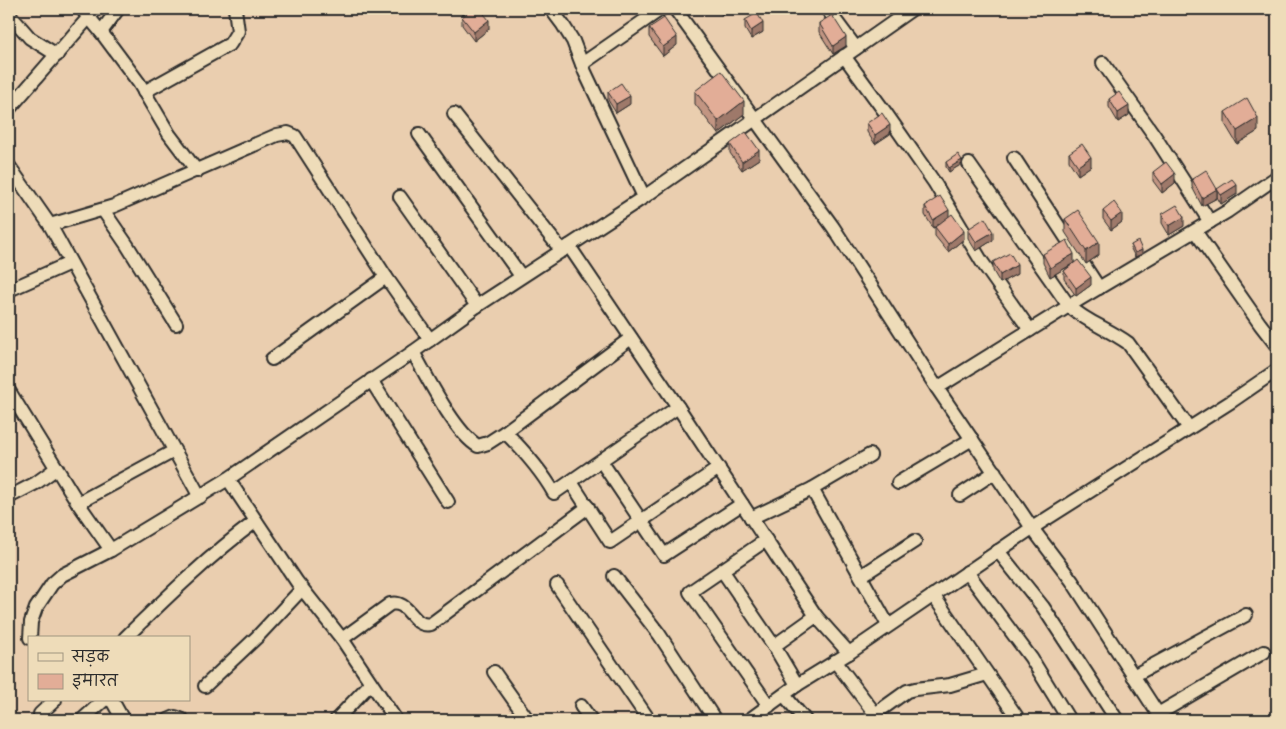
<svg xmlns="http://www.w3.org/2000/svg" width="1286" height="729" viewBox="0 0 1286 729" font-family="'Patrick Hand','Playpen Sans Deva',sans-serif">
<rect width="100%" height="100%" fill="#eaceaf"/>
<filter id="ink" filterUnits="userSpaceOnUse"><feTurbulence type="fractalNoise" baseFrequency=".02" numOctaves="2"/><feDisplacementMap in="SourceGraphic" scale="10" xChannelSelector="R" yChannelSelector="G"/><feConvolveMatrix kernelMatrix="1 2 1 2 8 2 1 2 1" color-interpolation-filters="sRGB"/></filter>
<g filter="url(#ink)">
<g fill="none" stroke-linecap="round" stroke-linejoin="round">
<g stroke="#2b2b2b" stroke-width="16">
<g id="minor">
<path d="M82 9 101 32 139 83 169 134 197 171"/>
<path d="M551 9 563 25 573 41 585 72 644 197"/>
<path d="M675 9 833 227 937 388 1032 528 1072 581 1162 720"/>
<path d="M827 9 856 48"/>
<path d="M9 14 30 38 57 55"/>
<path d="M101 32 118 9"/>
<path d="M844 56 885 112 934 182 982 262 1030 330"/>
<path d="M1103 63 1154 135 1210 222"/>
<path d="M582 64 661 9"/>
<path d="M144 92 230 44 238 31 235 9"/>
<path d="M9 109 96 9"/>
<path d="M454 114 562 251"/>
<path d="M419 134 521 276"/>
<path d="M1014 158 1099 288"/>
<path d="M969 164 1069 306C1086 322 1109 329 1128 343L1189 428"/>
<path d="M9 166 50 225 200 497"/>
<path d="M400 197 477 306"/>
<path d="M103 210 127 245 176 324"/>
<path d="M50 225 114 206 277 135 288 133 295 136 386 277 430 340"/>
<path d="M1195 231 1260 324 1277 346"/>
<path d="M569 246 678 407 816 616 849 653"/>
<path d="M9 290 70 263"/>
<path d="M413 352C427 377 455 433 478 446L488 443 505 432 631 338"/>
<path d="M272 359 386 277"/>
<path d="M371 380 448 502"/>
<path d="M937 388 1080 299 1228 211 1277 177"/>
<path d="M9 391 78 503 111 550"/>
<path d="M505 432C524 451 541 470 554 493L678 407"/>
<path d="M601 461 664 555 742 504"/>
<path d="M228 479 297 582 342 639 396 720"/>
<path d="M571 482 610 542 719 468"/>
<path d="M898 483 972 439"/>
<path d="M812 489 888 625"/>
<path d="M960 495 995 472"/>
<path d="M9 497 36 483 57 468"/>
<path d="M78 503 174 451"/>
<path d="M751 518 812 489 870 455"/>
<path d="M766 540 690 592 769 706"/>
<path d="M998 551 1043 607 1117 720"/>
<path d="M722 570 774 646 797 685"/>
<path d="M967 572 1031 658 1069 720"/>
<path d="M614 576 659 634 715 720"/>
<path d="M861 576 915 541"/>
<path d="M557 585 649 720"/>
<path d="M933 595 1019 720"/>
<path d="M30 638 31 622 36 608 52 584 62 575 111 550 228 479 413 352 477 306 644 197 912 9"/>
<path d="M125 638C167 597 209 556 256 521"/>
<path d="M342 639 390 604C410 599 412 629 431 624L588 507"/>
<path d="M774 646 816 616"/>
<path d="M835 661 879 719"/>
<path d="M494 672 528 720"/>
<path d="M1133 676 1246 615"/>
<path d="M205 686 257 637 302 589"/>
<path d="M784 695 805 720"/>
<path d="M109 700 113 702 123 720"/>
<path d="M581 706 591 720"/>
<path d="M40 714 55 700"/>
<path d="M875 714 907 691 915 689 950 685 987 674"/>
<path d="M1158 714 1264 652"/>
<path d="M82 720 104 700"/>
<path d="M168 720 175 717 183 720"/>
<path d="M336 720 371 683"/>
<path d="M749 720 797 685 849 653 1032 528 1232 401 1277 370"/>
</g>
</g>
<use href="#minor" stroke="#eedcb9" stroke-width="12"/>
</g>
<g fill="#c29582" stroke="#2b2b2b">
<path d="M458 9H470V10L462 15Z"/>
<path d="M716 9H730L722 15Z"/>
<path d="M462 17 489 29 474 41 462 25Z"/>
<path d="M745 20 763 32 751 39 745 29Z"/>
<path d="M819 23 846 46 833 54 819 32Z"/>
<path d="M649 28 677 45 663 56 649 37Z"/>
<path d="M695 91 744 114 718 134 695 104Z"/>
<path d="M608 92 630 104 616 113 608 100Z"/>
<path d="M1109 99 1129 115 1118 122 1109 107Z"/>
<path d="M1225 112 1258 131 1237 144 1225 124Z"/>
<path d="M867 123 890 134 875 144 867 132Z"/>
<path d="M730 144 759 159 742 170 730 153Z"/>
<path d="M1069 153 1091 166 1078 175 1069 161Z"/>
<path d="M946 162 962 164 949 172 946 167Z"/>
<path d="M1153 172 1175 183 1162 193 1153 181Z"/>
<path d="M1192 179 1217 198 1202 206 1192 187Z"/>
<path d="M1217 189 1237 194 1221 204 1217 197Z"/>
<path d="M925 206 949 216 964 239 948 252 935 236V227L933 228 925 215Z"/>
<path d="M1103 211 1122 222 1111 230 1103 219Z"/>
<path d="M1162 214 1184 226 1169 235 1162 223Z"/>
<path d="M1065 219 1099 255 1086 264 1065 232Z"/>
<path d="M968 229 993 240 976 251 968 238Z"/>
<path d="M1131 245 1142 254 1135 257 1131 249Z"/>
<path d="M1043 254 1074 262 1091 285 1076 296 1064 279V271L1071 265 1050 277 1043 263Z"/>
<path d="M993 262 1017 274 1000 283 993 271Z"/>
</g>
<g fill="#9e796a" stroke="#2b2b2b">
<path d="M462 9H470V10L462 15Z"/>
<path d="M722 9H730L722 15Z"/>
<path d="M489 20V29L474 41V32Z"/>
<path d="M763 23V32L751 39V31Z"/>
<path d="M677 37V45L663 56V47Z"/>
<path d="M846 37V46L833 54V46Z"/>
<path d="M630 96V104L616 113V104Z"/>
<path d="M744 101V114L718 134V121Z"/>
<path d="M1129 106V115L1118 122V113Z"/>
<path d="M1258 118V131L1237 144V131Z"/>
<path d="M890 125V134L875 144V135Z"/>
<path d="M759 150V159L742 170V162Z"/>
<path d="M1091 157V166L1078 175V166Z"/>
<path d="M962 160V164L949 172V168Z"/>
<path d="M1175 174V183L1162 193V184Z"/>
<path d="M1237 185V194L1221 204V195Z"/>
<path d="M1217 189V198L1202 206V198Z"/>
<path d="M949 210V219L933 228V220Z"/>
<path d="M1122 213V222L1111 230V221Z"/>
<path d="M1184 217V226L1169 235V226Z"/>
<path d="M964 231V239L948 252V244Z"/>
<path d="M993 232V240L976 251V242Z"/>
<path d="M1099 242V255L1086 264V251Z"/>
<path d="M1142 250V254L1135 257V253Z"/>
<path d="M1074 254V263L1050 277V268Z"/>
<path d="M1017 265V274L1000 283V275Z"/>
<path d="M1091 277V285L1076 296V288Z"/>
</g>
<g fill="#e2ad97" stroke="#2b2b2b">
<path d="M472 9H480L489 20 474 32 462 17Z"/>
<path d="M757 13 763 23 751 31 745 20Z"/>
<path d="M832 15 846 37 833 46 819 23Z"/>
<path d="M664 18 677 37 663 47 649 28Z"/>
<path d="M721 71 744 101 718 121 695 91Z"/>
<path d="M621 83 630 96 616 104 608 92Z"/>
<path d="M1119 92 1129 106 1118 113 1109 99Z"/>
<path d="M1247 98 1258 118 1237 131 1225 112Z"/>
<path d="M882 113 890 125 875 135 867 123Z"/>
<path d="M746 132 759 150 742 162 730 144Z"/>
<path d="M1082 144 1091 157 1078 166 1069 153Z"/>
<path d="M958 154 962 160 949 168 946 162Z"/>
<path d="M1166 162 1175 174 1162 184 1153 172Z"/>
<path d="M1206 170 1217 189 1202 198 1192 179Z"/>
<path d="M1232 179 1237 185 1221 195 1217 189Z"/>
<path d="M940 196 949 210 933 220 925 206Z"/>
<path d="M1114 202 1122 213 1111 221 1103 211Z"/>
<path d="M1177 205 1184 217 1169 226 1162 214Z"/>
<path d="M1078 210 1099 242 1086 251 1065 219Z"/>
<path d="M952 214 964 231 948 244 935 227Z"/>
<path d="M985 218 993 232 976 242 968 229Z"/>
<path d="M1067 240 1074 254 1050 268 1043 254Z"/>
<path d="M1138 241 1142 250 1135 253 1131 245Z"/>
<path d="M1010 253 1017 265 1000 275 993 262Z"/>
<path d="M1078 260 1091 277 1076 288 1064 271Z"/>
</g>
</g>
<rect width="1286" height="729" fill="none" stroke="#eedcb9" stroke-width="30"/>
<rect x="15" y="15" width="1256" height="699" fill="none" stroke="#2b2b2b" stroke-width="2" filter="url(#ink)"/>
<rect x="28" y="636" width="162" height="65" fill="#eedcb9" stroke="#a09580"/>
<rect x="38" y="653" width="25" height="8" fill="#eedcb9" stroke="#a09580"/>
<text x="72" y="662" font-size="15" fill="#2b2b2b">सड़क</text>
<rect x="38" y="674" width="25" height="15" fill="#e2ad97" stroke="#a09580"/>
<text x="72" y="686" font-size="15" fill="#2b2b2b">इमारत</text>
</svg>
